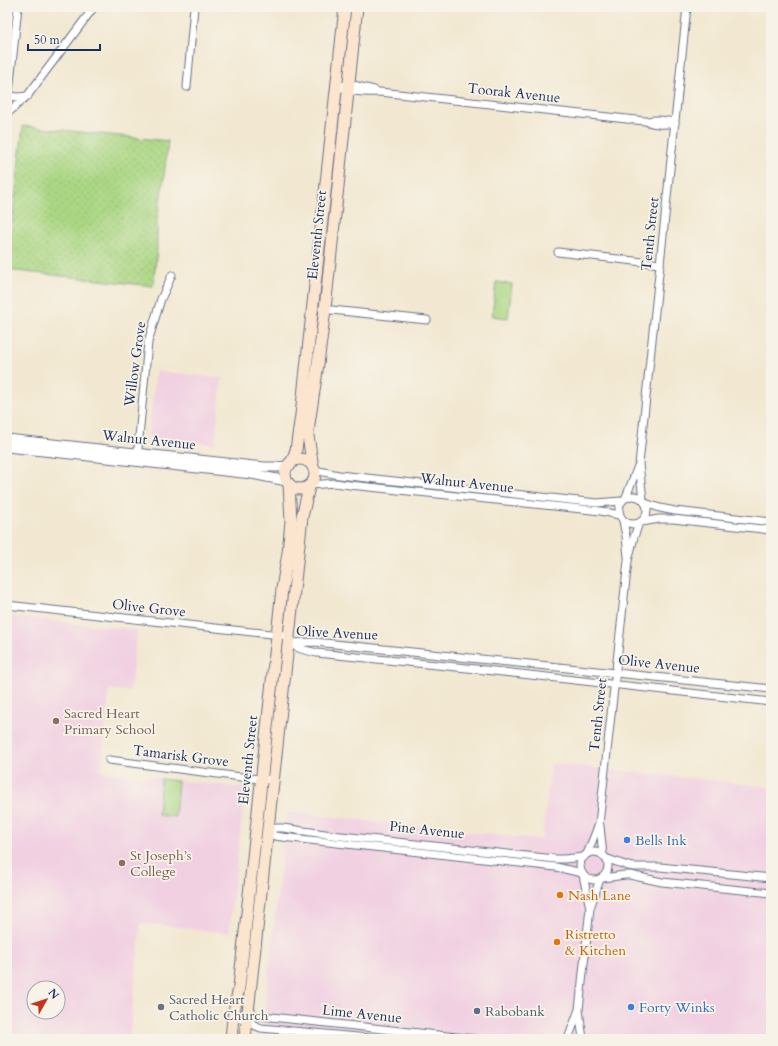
<svg xmlns="http://www.w3.org/2000/svg" width="778" height="1046" viewBox="0 0 778 1046" font-family="Cardo,serif">
<defs>
<pattern id="park-dots" width="8" height="8" patternUnits="userSpaceOnUse"><rect width="8" height="8" fill="#abd784"/><path d="M2 2h.1M6 6h.1" fill="none" stroke="#93b974" stroke-width="1.8" stroke-linecap="round"/></pattern>
</defs>
<rect width="100%" height="100%" fill="#f7f3e8"/>
<filter id="ink" filterUnits="userSpaceOnUse"><feTurbulence type="fractalNoise" baseFrequency=".025" numOctaves="2"/><feDisplacementMap in="SourceGraphic" scale="8" xChannelSelector="R" yChannelSelector="G"/><feConvolveMatrix kernelMatrix="1 2 1 2 8 2 1 2 1" color-interpolation-filters="sRGB"/></filter>
<filter id="wash" filterUnits="userSpaceOnUse"><feTurbulence type="fractalNoise" baseFrequency=".012" numOctaves="4" result="noise"/><feDisplacementMap in="SourceGraphic" scale="16" xChannelSelector="R" yChannelSelector="G"/><feGaussianBlur stdDeviation="0.9" result="paint"/><feColorMatrix in="noise" values="0 0 0 0 0 0 0 0 0 0 0 0 0 0 0 0 0 1.4 0 .05"/><feComposite in="paint" operator="in"/></filter>
<g filter="url(#wash)">
<rect width="100%" height="100%" fill="#f2e8d1"/>
<g fill="#f1d0e2" fill-rule="evenodd">
<path d="M156 371 222 378 215 444 148 437Z"/>
<path d="M7 616 137 630 130 691 109 689 101 771 148 778 149 777 245 788 229 933 141 923 129 1039H7ZM34 988H58V1012H34Z"/>
<path d="M551 763 771 787V1039H261L287 812 542 840Z"/>
</g>
<path fill="url(#park-dots)" stroke="#638371" d="M23 126 168 141 164 177 157 220V249L153 286 7 270Z"/>
<g fill="#abd784" stroke="#638371">
<path d="M496 282 512 284 508 318 492 316Z"/>
<path d="M161 779 178 781 175 817 158 815Z"/>
</g>
</g>
<g filter="url(#ink)">
<g fill="none" stroke-linecap="round" stroke-linejoin="round">
<g stroke="#667086" stroke-width="9">
<g id="minor">
<path d="M7 40 10 7"/>
<path d="M345 85 349 84 374 90"/>
<path d="M337 86C353 92 362 93 380 92L645 121C657 125 663 125 675 123"/>
<path d="M187 87 194 7"/>
<path d="M7 95 17 97 28 96"/>
<path d="M7 111 18 7"/>
<path d="M7 114 28 95 94 7"/>
<path d="M648 121C657 119 664 120 673 122"/>
<path d="M558 252 660 264"/>
<path d="M322 309 427 320"/>
<path d="M137 458 148 342 161 299 172 275"/>
<path d="M314 470 339 475 597 503 621 501"/>
<path d="M311 485 335 483 350 485 601 511 619 515"/>
<circle cx="633" cy="510" r="14"/>
<path d="M626 497 638 466"/>
<path d="M643 500 639 464 687 7"/>
<path d="M645 503 660 508 675 511 771 522"/>
<path d="M623 521 626 536 628 557"/>
<path d="M642 522 659 519H673L771 530"/>
<path d="M7 605 289 636"/>
<path d="M288 643 301 649 317 653 467 668 771 702"/>
<path d="M291 643 315 642 771 689"/>
<path d="M109 760 249 778 273 780"/>
<path d="M600 826 603 856"/>
<path d="M268 832 275 828H283L332 835 555 859H564L584 857"/>
<path d="M268 832 275 836 282 837 556 867 582 873"/>
<circle cx="594" cy="866" r="14"/>
<path d="M587 854 599 824 628 561 634 537 639 523"/>
<path d="M605 858 628 866 634 867H660L771 878"/>
<path d="M583 875 590 908"/>
<path d="M603 878 625 875H630L662 882 771 893"/>
<path d="M233 1017 247 1019 255 1016H262L475 1039"/>
<path d="M247 1019 254 1025 261 1028 379 1039"/>
<path d="M568 1039 578 1012"/>
<path d="M583 1039 579 1010 590 908 600 879"/>
</g>
</g>
<g stroke="#667086" stroke-width="11">
<g id="tertiary">
<path d="M7 439 264 467H276L288 466"/>
<path d="M7 447 252 474 287 481"/>
</g>
</g>
<g stroke="#667086" stroke-width="13">
<g id="secondary">
<circle cx="300" cy="474" r="15"/>
<path d="M291 464 296 450 301 415 345 7"/>
<path d="M313 467 308 436 309 424 318 364 325 309 357 7"/>
<path d="M231 1039 233 1017 239 987 282 589 288 553 291 521 289 484"/>
<path d="M245 1039 302 517 309 487"/>
</g>
</g>
<use href="#minor" stroke="#fff" stroke-width="7"/>
<use href="#tertiary" stroke="#fff" stroke-width="9"/>
<use href="#secondary" stroke="#fce5cf" stroke-width="11"/>
</g>
</g>
<g fill="#8d6e63" stroke="#f7f3e8" stroke-width="1.5">
<circle cx="56" cy="721" r="4"/>
<circle cx="122" cy="863" r="4"/>
</g>
<g fill="#3f7fe0" stroke="#f7f3e8" stroke-width="1.5">
<circle cx="627" cy="840" r="4"/>
<circle cx="631" cy="1007" r="4"/>
</g>
<g fill="#e8710a" stroke="#f7f3e8" stroke-width="1.5">
<circle cx="560" cy="895" r="4"/>
<circle cx="557" cy="942" r="4"/>
</g>
<circle fill="#6b7280" stroke="#f7f3e8" stroke-width="1.5" cx="161" cy="1007" r="4"/>
<circle fill="#5c6f8a" stroke="#f7f3e8" stroke-width="1.5" cx="477" cy="1011" r="4"/>
<g text-anchor="middle" dominant-baseline="central" stroke-width="3.5" stroke-linejoin="round" paint-order="stroke">
<g font-size="14" fill="#1b2f5e" stroke="#f7f3e8">
<text transform="translate(514 93) rotate(6)">Toorak Avenue</text>
<text transform="translate(650 234) rotate(-84)">Tenth Street</text>
<text transform="translate(317 235) rotate(-84)">Eleventh Street</text>
<text transform="translate(135 364) rotate(-82)">Willow Grove</text>
<text transform="translate(149 440) rotate(6)">Walnut Avenue</text>
<text transform="translate(467 483) rotate(6)">Walnut Avenue</text>
<text transform="translate(149 608) rotate(6)">Olive Grove</text>
<text transform="translate(337 633) rotate(3)">Olive Avenue</text>
<text transform="translate(659 664) rotate(6)">Olive Avenue</text>
<text transform="translate(598 715) rotate(-84)">Tenth Street</text>
<text transform="translate(181 756) rotate(7)">Tamarisk Grove</text>
<text transform="translate(248 760) rotate(-84)">Eleventh Street</text>
<text transform="translate(427 830) rotate(6)">Pine Avenue</text>
<text transform="translate(362 1014) rotate(6)">Lime Avenue</text>
</g>
<g font-size="14" fill="#785e54" stroke="#f7f3e8" text-anchor="start">
<text x="64" y="713">Sacred Heart<tspan x="64" dy="16">Primary School</tspan></text>
<text x="130" y="855">St Joseph’s<tspan x="130" dy="16">College</tspan></text>
</g>
<g font-size="14" fill="#366cbe" stroke="#f7f3e8" text-anchor="start">
<text x="635" y="840">Bells Ink</text>
<text x="639" y="1007">Forty Winks</text>
</g>
<g font-size="14" fill="#c56008" stroke="#f7f3e8" text-anchor="start">
<text x="568" y="895">Nash Lane</text>
<text x="565" y="934">Ristretto<tspan x="565" dy="16">&amp; Kitchen</tspan></text>
</g>
<g font-size="14" fill="#5b616d" stroke="#f7f3e8" text-anchor="start">
<text x="169" y="999">Sacred Heart<tspan x="169" dy="16">Catholic Church</tspan></text>
</g>
<g font-size="14" fill="#4e5e75" stroke="#f7f3e8" text-anchor="start">
<text x="485" y="1011">Rabobank</text>
</g>
</g>
<rect width="778" height="1046" fill="none" stroke="#f7f3e8" stroke-width="24"/>
<g transform="translate(46 1000) rotate(51)"><circle r="19" fill="#f7f3e8" stroke="#9fa5b1"/>
<path d="M0-3L7 15L0 10L-7 15Z" fill="#c8321e"/>
<text y="-6" font-size="11" font-weight="bold" text-anchor="middle" fill="#1b2f5e">N</text>
</g>
<path d="M28 44v6h72v-6" fill="none" stroke="#1b2f5e" stroke-width="2"/>
<text x="34" y="44" font-size="12" fill="#1b2f5e" stroke="#f7f3e8" stroke-width="3" paint-order="stroke">50 m</text>
</svg>
